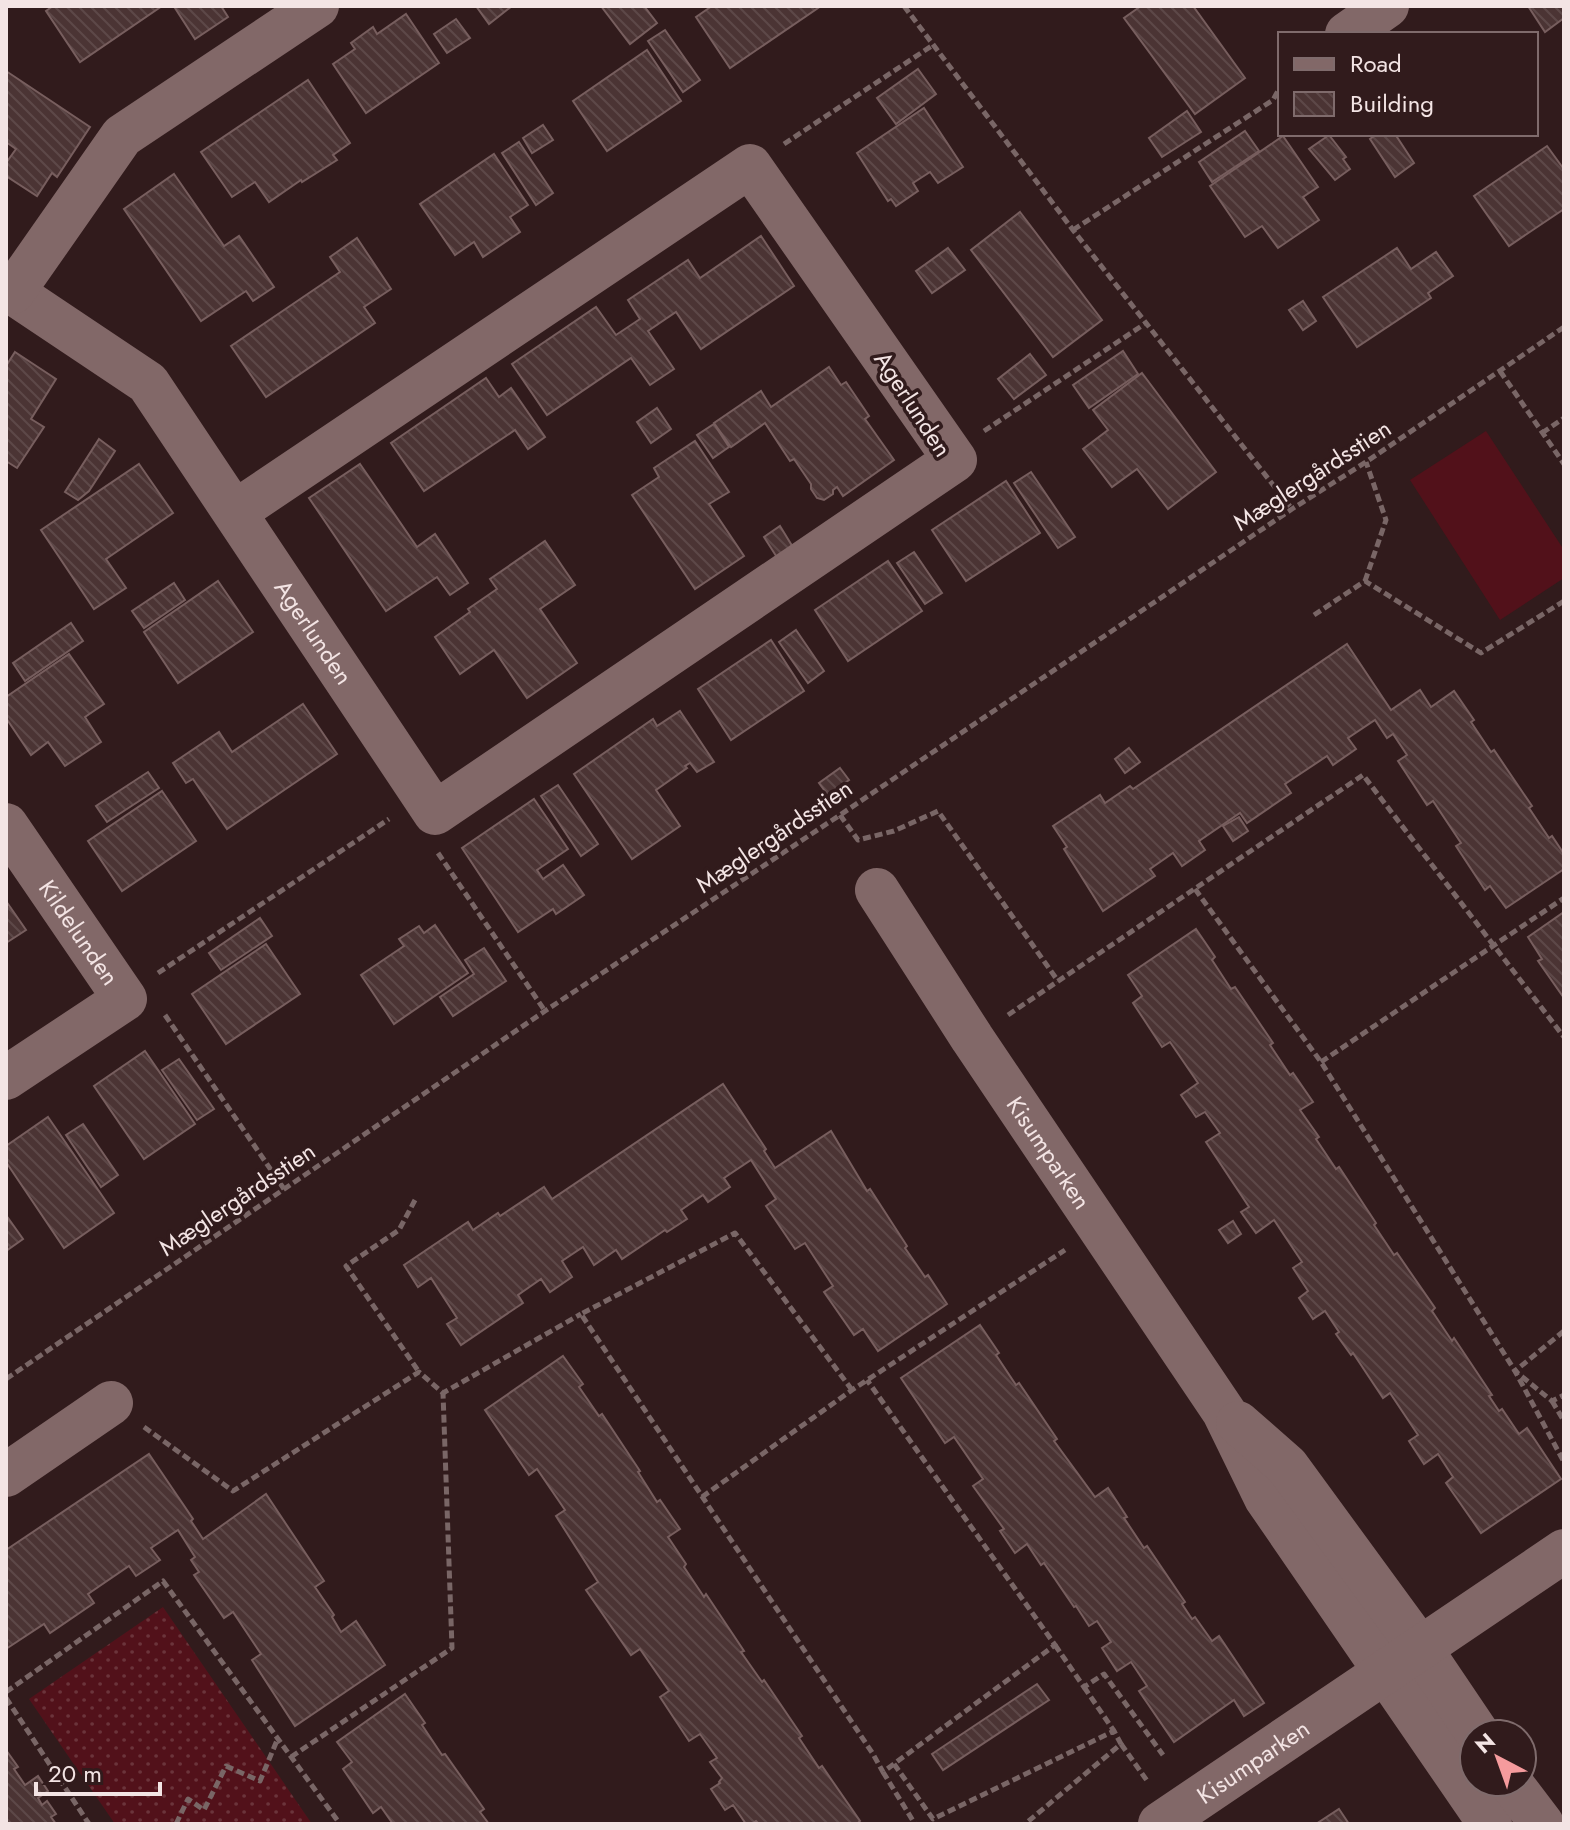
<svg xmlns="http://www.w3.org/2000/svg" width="1570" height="1830" viewBox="0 0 1570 1830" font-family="Jost,sans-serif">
<defs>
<pattern id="grass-dots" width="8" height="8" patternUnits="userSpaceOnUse" patternTransform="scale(2)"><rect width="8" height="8" fill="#52111a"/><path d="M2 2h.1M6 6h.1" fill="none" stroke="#6b343b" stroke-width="1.8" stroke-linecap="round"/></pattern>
<pattern id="building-back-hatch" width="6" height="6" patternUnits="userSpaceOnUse" patternTransform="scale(2)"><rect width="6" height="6" fill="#4b3434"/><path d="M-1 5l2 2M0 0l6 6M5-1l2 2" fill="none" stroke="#5d4848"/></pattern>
</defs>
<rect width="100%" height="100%" fill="#311b1c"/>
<path fill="url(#grass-dots)" d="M163 1607 312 1824H115L29 1699Z"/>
<path fill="#52111a" d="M1486 431 1564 550V578L1500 620 1410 480Z"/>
<g fill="url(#building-back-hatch)" stroke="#775e5e" stroke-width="2">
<path d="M53 6H162L80 62 46 11Z"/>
<path d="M178 6H221L228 17 195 39 175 8Z"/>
<path d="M476 6H512L489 24Z"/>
<path d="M601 6H644L657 23 630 44Z"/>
<path d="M712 6H821L730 68 696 17Z"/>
<path d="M1141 6H1193L1245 78 1195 114 1124 18Z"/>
<path d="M1528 6H1564V18L1545 32Z"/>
<path d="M406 14 439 63 366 113 333 64 355 49 351 43 373 27 377 34Z"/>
<path d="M456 19 470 38 447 53 434 34Z"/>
<path d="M665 30 700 80 683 92 648 41Z"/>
<path d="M647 50 681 101 607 151 573 101Z"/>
<path d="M918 69 936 94 896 124 877 98Z"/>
<path d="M6 71 90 127 57 177 52 173 37 196 6 176V163L16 149 6 142Z"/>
<path d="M308 80 350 143 333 155 337 160 302 182 301 180 269 202 255 182 232 197 201 152Z"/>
<path d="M924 108 963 167 938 183 930 172 913 183 918 191 896 206 891 199 888 201 857 153Z"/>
<path d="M1187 111 1201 132 1162 157 1149 138Z"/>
<path d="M543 125 553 140 532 153 523 138Z"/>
<path d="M1245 131 1259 151 1212 182 1199 162Z"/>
<path d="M1377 134H1395L1414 163 1395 177 1370 139Z"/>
<path d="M1329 135 1346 157 1343 159 1350 169 1335 180 1309 149Z"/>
<path d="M1283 136 1318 187 1303 197 1319 220 1278 248 1262 226 1245 237 1210 186Z"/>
<path d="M519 142 553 193 536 205 502 153Z"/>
<path d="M1547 146 1563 168 1564 167V209L1509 246 1474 196Z"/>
<path d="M494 154 528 205 510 217 520 232 483 257 474 242 455 255 420 204Z"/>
<path d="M174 174 224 246 239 236 274 287 253 301 246 291 201 321 124 209Z"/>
<path d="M1020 212 1102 320 1053 357 971 250Z"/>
<path d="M761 236 794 286 701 349 676 312 648 331 674 369 650 385 631 358 547 415 512 364 596 307 616 335 640 319 628 300 688 260 700 278Z"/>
<path d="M357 238 391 289 364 307 375 323 266 397 231 346 340 272 330 257Z"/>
<path d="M948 248 965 270 932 293 916 271Z"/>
<path d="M1397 248 1411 269 1436 252 1453 276 1428 293 1431 298 1357 347 1323 297Z"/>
<path d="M1303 301 1316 321 1303 330 1289 310Z"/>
<path d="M1123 351 1138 374 1089 408 1073 385Z"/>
<path d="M15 352 56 379 31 419 44 427 17 468 6 461V366Z"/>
<path d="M1030 354 1046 375 1014 399 998 379Z"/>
<path d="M829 367 841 385 846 382 869 416 865 419 894 460 843 496 837 487 833 490V494L824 500 817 498 811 489V484L794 459 790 461 765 423 731 447 714 423 761 391 771 407Z"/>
<path d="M1142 373 1216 472 1168 509 1137 469 1112 487 1083 449 1108 430 1093 410Z"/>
<path d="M486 378 499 397 511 388 545 437 528 449 515 430 424 491 391 443Z"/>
<path d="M657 408 671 429 651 443 637 422Z"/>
<path d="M714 424 729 447 713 458 697 435Z"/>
<path d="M99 439 115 451 89 491 78 500 65 492Z"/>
<path d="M695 441 729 492 709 504 744 556 695 589 632 495 659 477 654 468Z"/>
<path d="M139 464 173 513 106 559 126 588 94 609 41 530Z"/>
<path d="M360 464 417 547 435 534 468 583 450 595 437 577 386 611 309 498Z"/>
<path d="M1031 472 1075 537 1058 548 1014 483Z"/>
<path d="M1006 481 1040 533 966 581 932 530Z"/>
<path d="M780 526 794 549 778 559 764 537Z"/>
<path d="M545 541 575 585 540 609 577 663 527 698 494 650 460 674 435 637 470 612 468 609 497 589 490 579Z"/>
<path d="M914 552 942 593 925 604 897 563Z"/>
<path d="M888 561 922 611 848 661 815 610Z"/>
<path d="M218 581 253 632 178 683 144 632Z"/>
<path d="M174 583 185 600 144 628 132 611Z"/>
<path d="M71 623 83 641 25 681 13 663Z"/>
<path d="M796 630 824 671 808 683 779 642Z"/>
<path d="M771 640 804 691 731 740 698 689Z"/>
<path d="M1347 644 1391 710 1420 690 1431 707 1454 691 1474 720 1471 722 1491 752 1494 750 1532 806 1529 808 1549 838 1552 836 1564 854V869L1506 908 1490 886 1485 890 1456 846 1461 843 1433 801 1427 805 1398 761 1407 755 1393 734 1387 738 1375 720 1348 738 1356 749 1333 765 1327 756 1285 784 1291 793 1247 823 1240 813 1199 841 1205 850 1182 866 1173 853 1150 869 1155 876 1103 911 1064 849 1067 847 1053 826 1100 795 1105 803 1130 786 1133 789Z"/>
<path d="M69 654 104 704 85 717 101 742 65 766 48 742 31 755 6 718V697Z"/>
<path d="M303 704 337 754 227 829 193 779 186 783 173 763 219 732 232 752Z"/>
<path d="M680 711 714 762 697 772 690 763 685 766 687 768 656 790 680 826 632 859 574 774 653 719 657 726Z"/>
<path d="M1129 748 1140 762 1125 773 1115 759Z"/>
<path d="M840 768 849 780 828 795 819 783Z"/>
<path d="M148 772 159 788 107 822 96 806Z"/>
<path d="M558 785 598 844 581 856 541 796Z"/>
<path d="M162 791 196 841 122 891 88 841Z"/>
<path d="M534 799 568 849 537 870 543 879 563 865 584 895 556 914 553 909 518 932 462 848Z"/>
<path d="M1239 817 1248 831 1233 841 1223 826Z"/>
<path d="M6 901 26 930 6 943Z"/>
<path d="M1564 912V998L1538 961 1542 959 1528 937Z"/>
<path d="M260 918 272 936 221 970 209 953Z"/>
<path d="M435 925 468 973 394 1024 361 975 404 946 399 939 419 926 424 933Z"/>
<path d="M1196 929 1215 957 1212 960 1231 989 1235 987 1273 1043 1270 1045 1290 1075 1293 1073 1313 1102 1300 1110 1319 1137 1316 1139 1336 1169 1339 1167 1376 1223 1374 1225 1394 1255 1397 1253 1435 1308 1432 1311 1452 1341 1454 1338 1492 1395 1489 1396 1499 1411 1502 1409 1519 1434 1527 1428 1561 1479 1481 1533 1446 1483 1453 1477 1438 1454 1424 1464 1409 1441 1418 1435 1390 1393 1383 1398 1353 1353 1351 1355 1336 1334 1339 1332 1325 1311 1313 1319 1299 1298 1308 1291 1293 1268 1302 1262 1274 1220 1256 1233 1241 1212 1249 1207 1206 1142 1220 1133 1205 1112 1196 1117 1181 1095 1198 1083 1170 1042 1162 1047 1133 1003 1142 996 1128 975Z"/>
<path d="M266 944 300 994 226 1044 192 994Z"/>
<path d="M484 948 506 981 453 1016 440 997 474 974 465 960Z"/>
<path d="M145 1051 195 1124 144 1159 94 1086Z"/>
<path d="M179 1059 214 1109 197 1120 162 1070Z"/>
<path d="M723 1084 766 1149 764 1151 775 1168 831 1131 867 1191 870 1189 907 1246 905 1248 925 1277 928 1275 947 1304 878 1351 863 1329 854 1335 824 1292 833 1286 805 1243 795 1249 766 1206 776 1199 751 1160 724 1178 730 1187 708 1202 703 1195 681 1210 687 1219 667 1232 665 1230 622 1259 616 1250 594 1265 583 1247 562 1261 572 1277 550 1292 541 1279 518 1295 523 1303 461 1345 447 1324 457 1318 431 1278 418 1287 404 1265 468 1222 473 1230 498 1213 500 1216 544 1187 552 1199Z"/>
<path d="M48 1117 114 1213 64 1248 6 1162V1146Z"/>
<path d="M83 1124 118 1175 101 1187 66 1135Z"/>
<path d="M6 1215 23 1239 6 1251Z"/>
<path d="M1233 1221 1241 1234 1228 1243 1219 1230Z"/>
<path d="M980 1325 999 1353 996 1355 1016 1385 1019 1383 1057 1439 1054 1441 1095 1497 1108 1488 1127 1517 1124 1518 1144 1548 1147 1546 1185 1602 1182 1604 1192 1619 1195 1617 1212 1641 1219 1636 1264 1703 1244 1716 1234 1700 1174 1742 1139 1691 1147 1686 1131 1662 1117 1671 1102 1648 1111 1642 1097 1621 1089 1626 1076 1606 1074 1607 1044 1563 1041 1565 1027 1544 1015 1553 1000 1531 1004 1529 973 1486 983 1479 954 1437 945 1443 901 1378Z"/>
<path d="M563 1356 583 1384 579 1387 599 1416 602 1414 640 1471 638 1472 657 1502 660 1500 680 1529 668 1537 686 1564 684 1567 704 1597 706 1594 744 1651 741 1652 762 1682 764 1680 802 1736 799 1738 819 1768 822 1766 860 1821 857 1824H759L756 1821 751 1824H746L733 1805 725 1810 711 1789 720 1783 719 1782 722 1778 710 1762 717 1758 700 1734 689 1741 660 1697 669 1691 640 1649 631 1655 586 1590 598 1582 556 1516 565 1510 537 1469 529 1475 485 1410Z"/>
<path d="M149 1454 193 1519 191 1521 203 1539 266 1494 324 1581 315 1587 334 1615 332 1617 341 1632 356 1621 385 1665 295 1726 252 1660 261 1654 233 1612 224 1618 194 1575 199 1572 191 1560 195 1557 178 1530 151 1548 160 1560 136 1576 129 1566 88 1594 94 1603 50 1633 44 1624 6 1649V1550Z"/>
<path d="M1037 1684 1049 1700 943 1770 932 1754Z"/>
<path d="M405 1694 425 1723 422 1725 442 1755 445 1754 484 1809 480 1812 489 1824H393L381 1807 373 1813 343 1769 352 1762 337 1742Z"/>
<path d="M6 1750 18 1767 14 1769 25 1785 38 1776 48 1791 38 1798 42 1805 47 1801 56 1814 51 1817 56 1824H6Z"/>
<path d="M1339 1809 1349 1824H1316Z"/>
</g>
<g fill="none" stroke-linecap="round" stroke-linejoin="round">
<g stroke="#796666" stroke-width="5" stroke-dasharray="8 4" stroke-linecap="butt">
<path d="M904 6 1073 230 1292 509"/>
<path d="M784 144 933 45"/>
<path d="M1073 230 1273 100 1280 87"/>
<path d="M1500 371 1564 464"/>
<path d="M984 431 1146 323"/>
<path d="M1542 433 1564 418"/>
<path d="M1365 581 1386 520 1366 462"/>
<path d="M1314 615 1365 581 1481 653 1564 601"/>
<path d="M840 815 858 840 894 831 938 811 1058 981"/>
<path d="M438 853 545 1011"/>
<path d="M1195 889 1321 1062 1515 1371 1564 1462"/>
<path d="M158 973 389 819"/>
<path d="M165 1015 284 1189"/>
<path d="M1008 1015 1363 775 1564 1037"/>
<path d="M1321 1062 1564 898"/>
<path d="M415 1200 399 1230 346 1266 419 1372"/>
<path d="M1564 1331 1515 1371 1552 1401 1564 1395"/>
<path d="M6 1379 545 1011 840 815 1292 509 1366 462 1564 327"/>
<path d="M852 1390 735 1233 581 1314 873 1754 883 1772 1055 1645 867 1380"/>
<path d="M1552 1401 1564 1421"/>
<path d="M144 1427 233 1491 419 1372 443 1393 581 1314"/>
<path d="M702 1497 852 1390 1065 1250"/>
<path d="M1055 1645 1084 1687 1104 1674 1163 1755"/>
<path d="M1084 1687 1114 1731"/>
<path d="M6 1692 163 1581 340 1824"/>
<path d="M6 1698 89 1824"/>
<path d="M1121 1744 1148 1782"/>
<path d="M291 1757 452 1648 443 1393"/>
<path d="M894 1764 933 1819 1114 1731 1121 1744 1025 1824"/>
<path d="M883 1772 915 1824"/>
<path d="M176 1824 188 1799 204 1810 226 1766 260 1781 278 1738"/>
</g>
<g stroke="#826868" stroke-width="44">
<path d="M1347 34 1387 6"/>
<path id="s1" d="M6 288 148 383 435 813 955 460 750 166 235 512"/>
<path d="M13 292 122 136 317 6"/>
<path id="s2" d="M6 825 125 999 6 1078"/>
<path id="s3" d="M877 890 972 1038 1224 1412 1266 1498 1490 1824"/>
<path d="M1238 1423 1287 1466 1420 1648 1478 1734"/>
<path d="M6 1475 111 1403"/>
<path d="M1510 1782 1542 1824"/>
<path id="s4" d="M1160 1824 1564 1551"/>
</g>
</g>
<g text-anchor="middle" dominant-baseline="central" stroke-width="7" stroke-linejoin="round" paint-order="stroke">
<g font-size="24" fill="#f3e4e4" stroke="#311b1c">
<text transform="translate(913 404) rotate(57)">Agerlunden</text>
<text transform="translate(1312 475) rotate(-33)">Mæglergårdsstien</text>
<text stroke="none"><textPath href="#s1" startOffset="470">Agerlunden</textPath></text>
<text transform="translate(774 836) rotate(-34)">Mæglergårdsstien</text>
<text stroke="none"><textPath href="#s2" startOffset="130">Kildelunden</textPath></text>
<text stroke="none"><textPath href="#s3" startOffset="314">Kisumparken</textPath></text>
<text transform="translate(237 1199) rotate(-34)">Mæglergårdsstien</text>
<text stroke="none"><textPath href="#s4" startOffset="112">Kisumparken</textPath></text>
</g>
</g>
<rect width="1570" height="1830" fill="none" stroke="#f3e4e4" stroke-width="16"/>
<rect x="1278" y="32" width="260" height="104" fill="#311b1c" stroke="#7f6b6c" stroke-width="2"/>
<rect x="1294" y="58" width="40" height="12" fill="#826868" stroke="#7f6b6c" stroke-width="2"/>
<text x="1350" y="72" font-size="24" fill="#f3e4e4">Road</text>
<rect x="1294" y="92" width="40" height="24" fill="url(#building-back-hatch)" stroke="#7f6b6c" stroke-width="2"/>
<text x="1350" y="112" font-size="24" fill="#f3e4e4">Building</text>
<g transform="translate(1498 1758) rotate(319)"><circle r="38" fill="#311b1c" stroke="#7f6b6c" stroke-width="2"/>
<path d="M0-6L14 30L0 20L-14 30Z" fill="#f59b9d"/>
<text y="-12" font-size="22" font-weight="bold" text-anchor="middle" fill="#f3e4e4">N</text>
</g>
<path d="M36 1782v12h124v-12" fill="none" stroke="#f3e4e4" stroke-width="4"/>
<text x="48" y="1782" font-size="24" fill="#f3e4e4" stroke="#311b1c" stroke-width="6" paint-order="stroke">20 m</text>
</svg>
